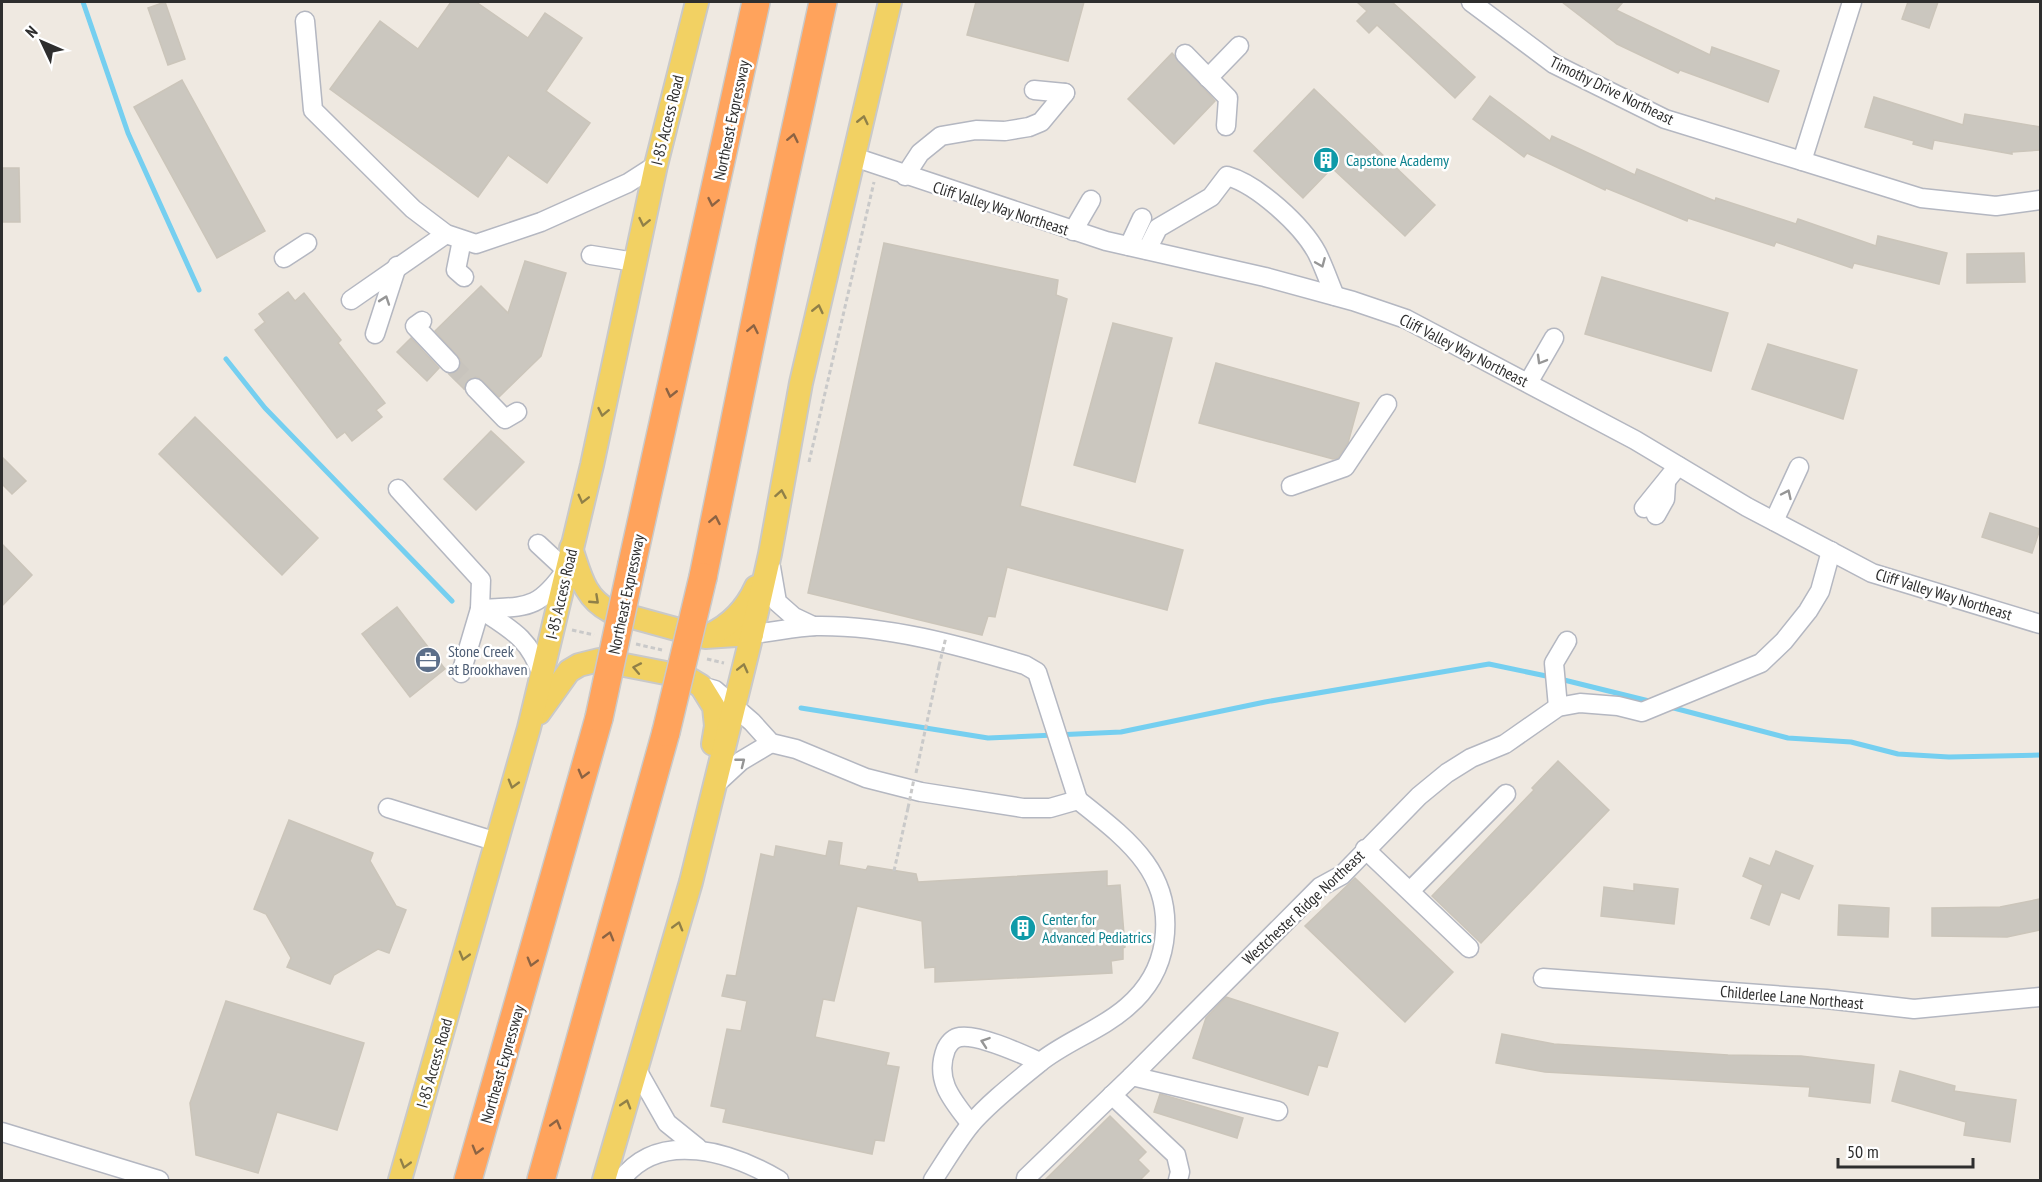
<svg xmlns="http://www.w3.org/2000/svg" width="2042" height="1182" viewBox="0 0 2042 1182" font-family="'PT Sans Narrow',sans-serif">
<rect width="100%" height="100%" fill="#efe9e1"/>
<g fill="none" stroke-linecap="round" stroke-linejoin="round">
<g stroke="#75cff0" stroke-width="5">
<path d="M83 2 128 133 199 290"/>
<path d="M226 359 265 408 452 601"/>
<path d="M1560 679 1653 702"/>
<path d="M1670 707 1788 738 1851 742 1898 754 1949 757 2040 755"/>
<path d="M801 708 988 738 1121 732 1265 702 1489 664 1551 677"/>
</g>
</g>
<g fill="#cbc7bf" stroke="#cbc5ba" stroke-width="1.5">
<path d="M165 2 185 59 168 65 148 8Z"/>
<path d="M451 2H476L528 38 545 13 582 38 546 91 590 123 547 183 508 155 478 197 330 89 380 21 418 49Z"/>
<path d="M976 2H1084L1068 61 967 35Z"/>
<path d="M1357 2H1392L1475 77 1455 98 1377 25 1369 33 1357 21 1367 11Z"/>
<path d="M1562 2H1623L1616 10 1710 55 1712 47 1779 71 1768 102 1680 70 1678 73 1617 44Z"/>
<path d="M1908 2H1938L1929 28 1902 19Z"/>
<path d="M1172 53 1215 101 1174 144 1128 99Z"/>
<path d="M182 80 265 231 217 258 134 107Z"/>
<path d="M1314 89 1435 205 1405 236 1332 168 1303 198 1254 151Z"/>
<path d="M1490 96 1550 141 1552 136 1635 175 1637 169 1715 201 1716 198 1796 224 1798 219 1876 246 1878 236 1947 253 1939 284 1854 263 1852 268 1776 242 1774 246 1688 218 1687 221 1606 188 1605 190 1527 153 1524 157 1473 119Z"/>
<path d="M1874 97 1963 125 1965 114 2040 127V150L2012 152V154L1934 140 1932 149 1913 144 1914 141 1865 127Z"/>
<path d="M2 168H19L20 222H2Z"/>
<path d="M884 243 1058 280 1056 295 1067 299 1020 506 1183 550 1167 610 1007 567 995 617 988 616 982 635 808 593Z"/>
<path d="M2024 253 2025 282 1967 283V254Z"/>
<path d="M525 261 566 273 541 356 499 397 478 377 468 380 464 389 449 374 458 371 461 360 435 331 481 286 508 313Z"/>
<path d="M1602 277 1728 313 1711 371 1585 334Z"/>
<path d="M288 292 295 301 304 293 341 340 338 343 385 403 376 410 382 417 352 441 345 432 337 438 255 330 265 322 259 314Z"/>
<path d="M1113 323 1172 338 1135 482 1074 465Z"/>
<path d="M411 338 439 368 427 381 397 352Z"/>
<path d="M1768 344 1857 370 1843 419 1752 389Z"/>
<path d="M1216 363 1359 403 1348 443 1338 458 1333 459 1199 423Z"/>
<path d="M195 417 318 538 282 575 159 454Z"/>
<path d="M491 431 524 462 476 510 444 479Z"/>
<path d="M2 457 26 481 12 494 2 484Z"/>
<path d="M1990 513 2040 529 2032 553 1982 537Z"/>
<path d="M2 544 32 575 2 606Z"/>
<path d="M397 607 445 669 410 697 362 634Z"/>
<path d="M1558 761 1609 810 1481 943 1432 896 1534 790 1532 788Z"/>
<path d="M289 820 373 853 370 861 396 906 406 910 389 953 378 949 334 975 330 984 287 967 291 958 266 914 254 909Z"/>
<path d="M829 841 842 843 839 865 866 870 868 866 916 874 918 882 1107 871V886L1120 885 1125 947 1123 948V959L1111 961 1112 973 935 982V967L925 968 922 921 857 906 834 1001 823 999 815 1037 889 1053 886 1065 899 1067 884 1141 875 1140 872 1154 723 1122 726 1109 711 1106 727 1029 741 1031 747 1001 722 996 727 975 736 976 761 854 774 857 776 846 826 856Z"/>
<path d="M1776 851 1813 866 1799 899 1781 892 1769 925 1751 918 1763 885 1743 876 1750 858 1770 866Z"/>
<path d="M1355 878 1453 972 1405 1022 1305 926Z"/>
<path d="M1634 884 1678 889 1674 924 1601 916 1604 887 1634 891Z"/>
<path d="M2040 899V930L2007 937 1932 936V908L2000 907Z"/>
<path d="M1839 905 1889 908 1888 937 1838 935Z"/>
<path d="M1226 997 1338 1033 1327 1067 1318 1065 1308 1095 1193 1058 1206 1018Z"/>
<path d="M226 1001 364 1043 337 1130 277 1112 258 1173 196 1155 190 1103Z"/>
<path d="M1502 1034 1554 1044 1728 1055 1801 1056 1874 1065 1870 1103 1809 1096 1810 1087 1545 1072 1496 1063Z"/>
<path d="M1900 1071 1955 1086 1954 1091 2016 1100 2010 1142 1964 1135 1966 1122 1892 1101Z"/>
<path d="M1160 1094 1243 1118 1237 1138 1154 1112Z"/>
<path d="M1110 1116 1146 1152 1138 1160 1149 1171 1140 1180H1045Z"/>
</g>
<g fill="none" stroke-linecap="round" stroke-linejoin="round">
<path stroke="#c8c4bd" stroke-width="18" stroke-dasharray="18 9" stroke-linecap="butt" d="M450 363 475 388"/>
<g stroke="#b4b7c1" stroke-width="21">
<g id="minor">
<path d="M1471 2 1554 64 1665 119 1802 161 1852 2"/>
<path d="M305 21 313 110 413 209 446 234 476 244 541 222 628 183 656 165"/>
<path d="M1185 54 1228 98 1226 126"/>
<path d="M1208 78 1239 46"/>
<path d="M1034 90 1065 93"/>
<path d="M854 157 1106 241 1265 277 1353 301 1406 319 1635 440 1747 507 1872 573 2040 624"/>
<path d="M1802 161 1921 198 1996 206 2040 200"/>
<path d="M905 176 920 153 941 136 976 130 1005 131 1029 127 1041 122 1065 93"/>
<path d="M1073 231 1091 200"/>
<path d="M462 240 456 270 464 277"/>
<path d="M1129 246 1142 218"/>
<path d="M1147 250 1158 228 1211 197 1227 176C1257 184 1302 225 1317 253 1324 267 1329 282 1335 296"/>
<path d="M591 255 635 262"/>
<path d="M284 258 307 243"/>
<path d="M351 300 446 234"/>
<path d="M422 321 415 326 450 363"/>
<path d="M375 334 397 266"/>
<path d="M1528 383 1554 338"/>
<path d="M475 388 505 419 517 412"/>
<path d="M1291 486 1345 467 1387 404"/>
<path d="M398 489 481 580 480 609 461 673"/>
<path d="M1644 508 1678 466"/>
<path d="M1656 515 1665 499 1666 483"/>
<path d="M1774 521 1799 467"/>
<path d="M771 567 777 602 794 617 813 626"/>
<path d="M480 609C527 606 537 611 566 570L538 544"/>
<path d="M480 609C512 630 529 638 542 675"/>
<path d="M752 634C773 632 795 627 816 626 886 625 958 645 1025 665L1037 672 1078 800"/>
<path d="M701 686 715 690 752 722 771 743 796 749 866 778 921 792 1023 808H1050L1078 800C1127 839 1174 873 1164 942 1160 969 1147 990 1127 1007 1101 1030 1066 1041 1039 1063 1016 1082 990 1102 971 1124 957 1141 945 1162 933 1180"/>
<path d="M1558 707 1554 663 1567 641"/>
<path d="M714 786 741 761 771 743"/>
<path d="M388 808 497 842"/>
<path d="M1365 849 1469 948"/>
<path d="M1411 890 1506 794"/>
<path d="M1543 978 1826 999 1914 1009 2040 997"/>
<path d="M637 1070 667 1123 698 1148"/>
<path d="M1132 1076 1278 1111"/>
<path d="M1112 1095 1176 1155 1180 1172 1178 1180"/>
<path d="M971 1124C952 1100 934 1080 946 1049 949 1043 953 1038 960 1037 979 1034 1022 1054 1040 1062"/>
<path d="M2 1132 159 1180"/>
<path d="M1026 1178 1132 1076 1320 887 1342 875 1419 796 1447 773 1471 758 1505 744 1558 707 1580 703 1618 706 1642 712 1761 663 1784 641 1808 611 1820 591 1831 551"/>
<path d="M621 1180C660 1128 733 1153 779 1180"/>
</g>
</g>
<g stroke="#c9c9c9" stroke-width="26">
<g id="major">
<path d="M571 548C580 574 584 598 610 611L705 637 752 634"/>
<path d="M709 635C731 625 746 609 756 587"/>
<path d="M539 713 569 671 579 665 599 660 686 677 701 686 714 707 716 726 713 744"/>
<path d="M400 1180 529 728 592 465 656 165 697 2"/>
<path d="M604 1180 691 882 752 634 770 554 801 383 890 2"/>
</g>
</g>
<g stroke="#c9c9c9" stroke-width="30">
<g id="highway">
<path d="M632 564 756 2"/>
<path d="M703 577 771 242 823 2"/>
<path d="M468 1180 599 718"/>
<path d="M541 1180 666 732"/>
</g>
</g>
<g stroke="#c9c9c9" stroke-width="3" stroke-dasharray="4.5 3" stroke-linecap="butt">
<path d="M809 462 874 182"/>
<path d="M572 630 594 635"/>
<path d="M636 644 662 650"/>
<path d="M707 659 724 663"/>
<path d="M916 773 939 666"/>
<path d="M894 871 908 808"/>
</g>
<use href="#minor" stroke="#fff" stroke-width="18"/>
<use href="#major" stroke="#f2d163" stroke-width="22"/>
<use href="#highway" stroke="#ffa35c" stroke-width="27"/>
<g stroke="#c9c9c9" stroke-width="30" stroke-linecap="butt">
<g id="highway-bridge">
<path d="M599 718 632 564"/>
<path d="M666 732 703 577"/>
</g>
</g>
<g stroke="#c9c9c9" stroke-width="3" stroke-dasharray="4.5 3" stroke-linecap="butt">
<path d="M939 666 946 637"/>
<path d="M908 808 914 779"/>
</g>
<use href="#highway-bridge" stroke="#ffa35c" stroke-width="27"/>
</g>
<defs><path id="oneway-chevron" d="M-2-3.5L2.5 0L-2 3.5" fill="none" stroke-width="1.6" stroke-linecap="round" stroke-linejoin="round" transform="scale(1.5)"/></defs>
<g stroke="#908048">
<use href="#oneway-chevron" transform="translate(863 120) rotate(-77)"/>
<use href="#oneway-chevron" transform="translate(644 222) rotate(102)"/>
<use href="#oneway-chevron" transform="translate(818 309) rotate(-77)"/>
<use href="#oneway-chevron" transform="translate(603 412) rotate(102)"/>
<use href="#oneway-chevron" transform="translate(781 494) rotate(-80)"/>
<use href="#oneway-chevron" transform="translate(583 499) rotate(104)"/>
<use href="#oneway-chevron" transform="translate(595 600) rotate(43)"/>
<use href="#oneway-chevron" transform="translate(637 668) rotate(-169)"/>
<use href="#oneway-chevron" transform="translate(743 668) rotate(-76)"/>
<use href="#oneway-chevron" transform="translate(513 784) rotate(106)"/>
<use href="#oneway-chevron" transform="translate(678 926) rotate(-74)"/>
<use href="#oneway-chevron" transform="translate(464 956) rotate(106)"/>
<use href="#oneway-chevron" transform="translate(626 1104) rotate(-73)"/>
<use href="#oneway-chevron" transform="translate(405 1164) rotate(106)"/>
</g>
<g stroke="#8c6343">
<use href="#oneway-chevron" transform="translate(793 138) rotate(-78)"/>
<use href="#oneway-chevron" transform="translate(713 202) rotate(102)"/>
<use href="#oneway-chevron" transform="translate(753 329) rotate(-79)"/>
<use href="#oneway-chevron" transform="translate(671 393) rotate(103)"/>
<use href="#oneway-chevron" transform="translate(715 520) rotate(-79)"/>
<use href="#oneway-chevron" transform="translate(583 774) rotate(105)"/>
<use href="#oneway-chevron" transform="translate(609 936) rotate(-74)"/>
<use href="#oneway-chevron" transform="translate(532 962) rotate(106)"/>
<use href="#oneway-chevron" transform="translate(556 1124) rotate(-74)"/>
<use href="#oneway-chevron" transform="translate(477 1150) rotate(106)"/>
</g>
<g stroke="#969696">
<use href="#oneway-chevron" transform="translate(1321 263) rotate(67)"/>
<use href="#oneway-chevron" transform="translate(385 300) rotate(-71)"/>
<use href="#oneway-chevron" transform="translate(1541 360) rotate(120)"/>
<use href="#oneway-chevron" transform="translate(1787 494) rotate(-65)"/>
<use href="#oneway-chevron" transform="translate(741 762) rotate(-38)"/>
<use href="#oneway-chevron" transform="translate(985 1042) rotate(-161)"/>
</g>
<defs>
<g id="building-disc" transform="scale(1.35)"><circle r="9.5" fill="#0f9aa8" stroke="#fff"/><path d="M-4-6H4V6H1V3H-1V6H-4ZM-2.5-4.3h1.7v1.8h-1.7ZM.8-4.3h1.7v1.8H.8ZM-2.5-1h1.7V.8h-1.7ZM.8-1h1.7V.8H.8Z" fill="#fff"/></g>
<g id="office-disc" transform="scale(1.35)"><circle r="9.5" fill="#5c6f8a" stroke="#fff"/><path d="M-6-3h4V-5.5h4V-3h4V5H-6ZM-1-4.5V-3h2v-1.5ZM-6 0V1H6V0Z" fill="#fff"/></g>
</defs>
<g fill-rule="evenodd">
<use href="#building-disc" x="1326" y="160"/>
<use href="#office-disc" x="428" y="660"/>
<use href="#building-disc" x="1023" y="928"/>
</g>
<g text-anchor="middle" dominant-baseline="central" stroke-width="5" stroke-linejoin="round" paint-order="stroke">
<g font-size="16" fill="#2e2e2e" stroke="#fff">
<text transform="translate(1612 90) rotate(26)">Timothy Drive Northeast</text>
<text transform="translate(667 120) rotate(-76)">I-85 Access Road</text>
<text transform="translate(731 120) rotate(-78)">Northeast Expressway</text>
<text transform="translate(1001 208) rotate(18)">Cliff Valley Way Northeast</text>
<text transform="translate(1464 350) rotate(27)">Cliff Valley Way Northeast</text>
<text transform="translate(561 594) rotate(-77)">I-85 Access Road</text>
<text transform="translate(626 594) rotate(-78)">Northeast Expressway</text>
<text transform="translate(1944 594) rotate(17)">Cliff Valley Way Northeast</text>
<text transform="translate(1303 907) rotate(-43)">Westchester Ridge Northeast</text>
<text transform="translate(1792 997) rotate(5)">Childerlee Lane Northeast</text>
<text transform="translate(434 1063) rotate(-74)">I-85 Access Road</text>
<text transform="translate(502 1064) rotate(-74)">Northeast Expressway</text>
</g>
<g font-size="16" fill="#0d838f" stroke="#fff" text-anchor="start">
<text x="1346" y="160">Capstone Academy</text>
<text x="1042" y="919">Center for<tspan x="1042" dy="18">Advanced Pediatrics</tspan></text>
</g>
<g font-size="16" fill="#4e5e75" stroke="#fff" text-anchor="start">
<text x="448" y="651">Stone Creek<tspan x="448" dy="18">at Brookhaven</tspan></text>
</g>
</g>
<rect width="2042" height="1182" fill="none" stroke="#2e2e2e" stroke-width="6"/>
<g transform="translate(42 42) rotate(314)" stroke="#ffffff" stroke-width="4.5" paint-order="stroke">
<path d="M0-4.5L10 22L0 15L-10 22Z" fill="#2e2e2e"/>
<text y="-9" font-size="16" font-weight="bold" text-anchor="middle" fill="#2e2e2e">N</text>
</g>
<path d="M1838 1158v9h135v-9" fill="none" stroke="#2e2e2e" stroke-width="3"/>
<text x="1847" y="1158" font-size="18" fill="#2e2e2e" stroke="#ffffff" stroke-width="4.5" paint-order="stroke">50 m</text>
</svg>
